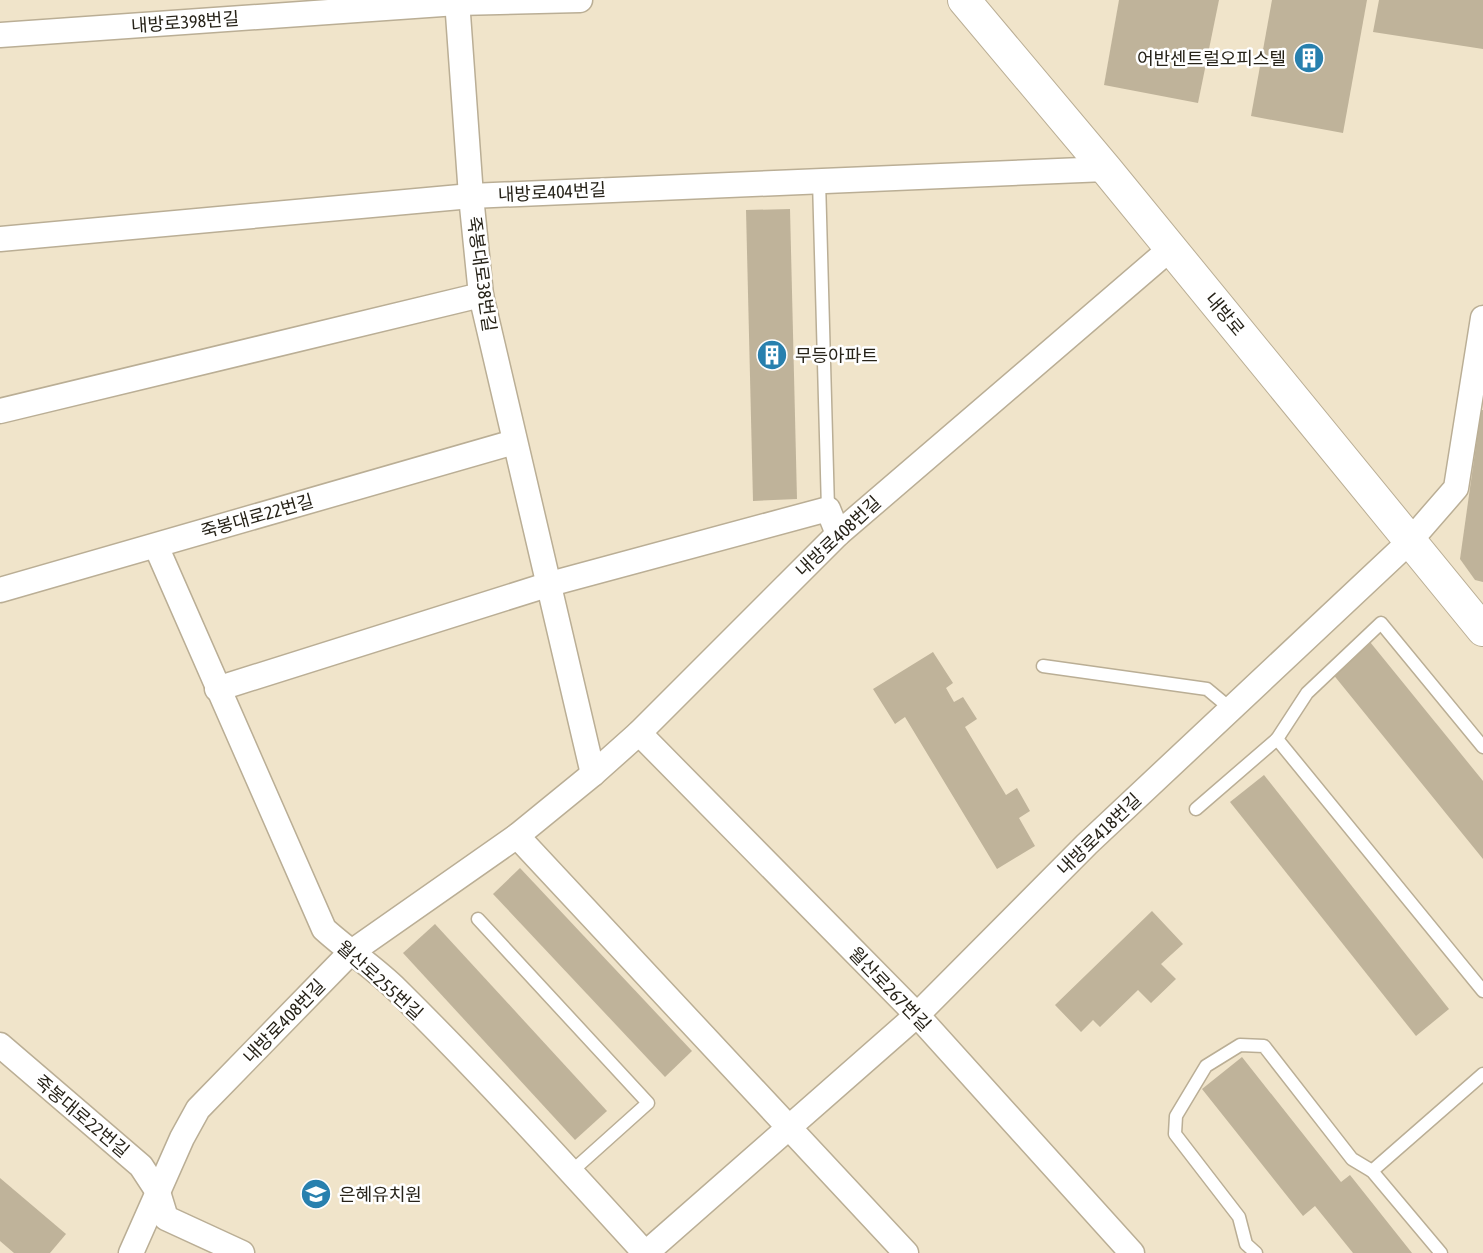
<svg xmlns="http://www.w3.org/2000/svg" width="1483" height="1253" viewBox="0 0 1483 1253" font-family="'Asap Condensed','Noto Sans KR',sans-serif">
<rect width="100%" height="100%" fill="#f0e4ca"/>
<g fill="#bfb39a">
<path d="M1119 0H1219L1198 103 1104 85Z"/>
<path d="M1272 0H1367L1343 133 1251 116Z"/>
<path d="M1379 0H1483V49L1373 32Z"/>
<path d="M790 209 797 499 753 501 746 210Z"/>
<path d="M1481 410H1483V582L1475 580 1460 559Z"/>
<path d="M1370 642 1483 781V859L1332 673Z"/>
<path d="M933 652 953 683 946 688 954 702 963 697 977 719 965 727 1006 795 1017 788 1030 811 1019 818 1035 846 997 869 905 717 895 724 873 689Z"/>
<path d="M1264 775 1449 1009 1416 1036 1230 802Z"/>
<path d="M520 868 692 1051 665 1077 493 894Z"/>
<path d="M1152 911 1183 944 1161 964 1176 979 1151 1003 1138 990 1100 1027 1093 1020 1081 1032 1055 1005Z"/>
<path d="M435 924 607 1111 575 1140 403 953Z"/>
<path d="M1242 1057 1341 1182 1350 1175 1412 1253H1353L1315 1206 1303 1216 1202 1089Z"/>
<path d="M0 1178 66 1234 50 1253H14L0 1241Z"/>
</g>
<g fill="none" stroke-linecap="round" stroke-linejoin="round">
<g stroke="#baae95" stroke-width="15">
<g id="service">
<path d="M819 180 828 509"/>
<path d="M1043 666 1207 689 1231 709"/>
<path d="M1277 739 1307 693 1381 623 1483 747"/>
<path d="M1196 809 1277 739 1483 991"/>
<path d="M478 919 648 1103 571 1172"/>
<path d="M1372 1171 1483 1074"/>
<path d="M1256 1253 1246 1244 1239 1217 1175 1134 1176 1116 1206 1066 1240 1045 1264 1046 1352 1159 1372 1171 1441 1253"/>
</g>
</g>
<g stroke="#baae95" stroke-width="27">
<g id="minor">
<path d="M457 0 471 196 481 295 593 774"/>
<path d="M0 35 457 3 580 0"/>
<path d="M0 239 471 196 1106 169"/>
<path d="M0 411 481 295"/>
<path d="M156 546 324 929C347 950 375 968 397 990 483 1075 564 1164 645 1253"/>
<path d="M0 590 514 442"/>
<path d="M217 689 550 584 828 509 838 534"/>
<path d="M639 733 917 1015 1132 1253"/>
<path d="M517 836 906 1253"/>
<path d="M0 1045 141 1166 158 1192 166 1218 242 1253"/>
<path d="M131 1253 182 1138 198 1109 350 953 517 836 593 774 639 733 838 534 1170 249"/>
<path d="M646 1253 917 1015 1087 844 1410 541 1456 488 1483 318"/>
</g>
</g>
<g stroke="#baae95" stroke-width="34">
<path id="tertiary" d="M964 0 1106 169 1483 630"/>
</g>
<use href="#service" stroke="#fff" stroke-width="12"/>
<use href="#minor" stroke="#fff" stroke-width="24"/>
<use href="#tertiary" stroke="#fff" stroke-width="32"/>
</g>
<defs>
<g id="building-disc" transform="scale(1.575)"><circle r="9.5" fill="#2880ae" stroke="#fff"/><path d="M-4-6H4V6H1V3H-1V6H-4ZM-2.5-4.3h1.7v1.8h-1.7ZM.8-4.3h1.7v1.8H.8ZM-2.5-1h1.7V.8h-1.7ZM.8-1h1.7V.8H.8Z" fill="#fff"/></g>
<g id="school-disc" transform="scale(1.575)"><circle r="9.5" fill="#2880ae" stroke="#fff"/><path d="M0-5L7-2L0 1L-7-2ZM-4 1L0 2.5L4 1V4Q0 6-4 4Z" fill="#fff"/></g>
</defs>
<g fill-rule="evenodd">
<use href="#building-disc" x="1309" y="58"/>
<use href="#building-disc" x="772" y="355"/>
<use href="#school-disc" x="316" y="1194"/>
</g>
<g text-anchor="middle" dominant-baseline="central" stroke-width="5" stroke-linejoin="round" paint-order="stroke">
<g font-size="18" fill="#272319" stroke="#fff">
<text transform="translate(185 22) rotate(-4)">내방로398번길</text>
<text transform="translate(552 192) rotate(-3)">내방로404번길</text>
<text transform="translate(482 274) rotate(82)">죽봉대로38번길</text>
<text transform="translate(1225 314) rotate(50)">내방로</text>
<text transform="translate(257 516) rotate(-16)">죽봉대로22번길</text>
<text transform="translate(838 536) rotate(-43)">내방로408번길</text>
<text transform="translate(1099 834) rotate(-44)">내방로418번길</text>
<text transform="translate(380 980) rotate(42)">월산로255번길</text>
<text transform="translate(890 989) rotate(46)">월산로267번길</text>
<text transform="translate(284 1021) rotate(-46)">내방로408번길</text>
<text transform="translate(82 1116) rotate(40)">죽봉대로22번길</text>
</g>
<g font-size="18" fill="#272319" stroke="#fff" text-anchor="start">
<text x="1286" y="58" text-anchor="end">어반센트럴오피스텔</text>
<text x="795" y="355">무등아파트</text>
<text x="339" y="1194">은혜유치원</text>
</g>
</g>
</svg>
